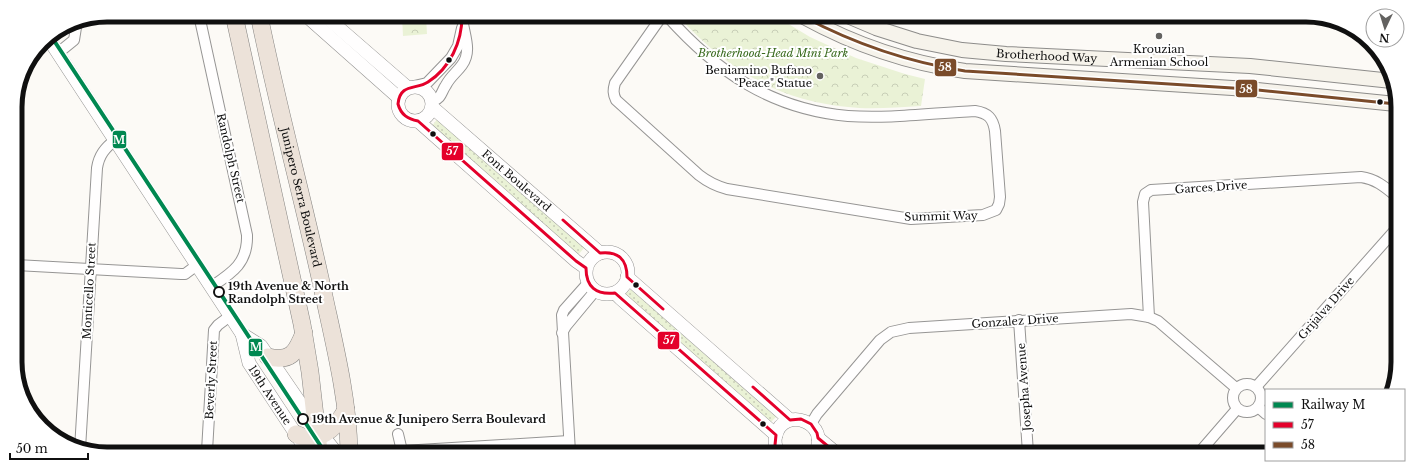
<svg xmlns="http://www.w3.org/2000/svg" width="1413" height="469" viewBox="0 0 1413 469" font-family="'Libre Baskerville',serif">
<defs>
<pattern id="grass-dots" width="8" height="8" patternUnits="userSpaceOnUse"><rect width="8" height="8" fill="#eaf2d6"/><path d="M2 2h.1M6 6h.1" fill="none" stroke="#c8ceb7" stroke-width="1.8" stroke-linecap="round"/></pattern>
<pattern id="park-crowns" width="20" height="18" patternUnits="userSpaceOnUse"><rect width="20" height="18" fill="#eaf2d6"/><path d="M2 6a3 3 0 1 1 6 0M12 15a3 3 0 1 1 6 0" fill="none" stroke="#c8ceb7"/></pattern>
</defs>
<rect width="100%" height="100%" fill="#fcfaf6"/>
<g fill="url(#grass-dots)">
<path d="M438 118 584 248 578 255 432 126Z"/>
<path d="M631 289 776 417 769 424 624 295Z"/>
</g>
<g fill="url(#park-crowns)">
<path d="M402 16H426L427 34 403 36Z"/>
<path d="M678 16 777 17 810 37 856 58 905 74 925 79 921 106C897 107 872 110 848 107 778 101 725 68 678 16Z"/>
</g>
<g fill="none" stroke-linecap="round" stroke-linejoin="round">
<g stroke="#969594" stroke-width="12">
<g id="minor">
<path d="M199 15 247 235C248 263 232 273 211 287"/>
<path d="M662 16 615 83C613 90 613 94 616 100L699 175C708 182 716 186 727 189L911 219 983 215 996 210 999 204 1000 197 995 131C993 118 988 113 975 111 933 113 888 119 848 116 771 109 717 72 667 16"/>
<path d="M58 53 74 40 77 21"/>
<path d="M414 86 427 83 451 58 458 46 462 28"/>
<path d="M433 101C442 98 441 92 446 85 450 77 457 72 462 65 473 50 463 33 462 16"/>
<path d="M16 265 181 274H185L197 265"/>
<path d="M1149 317 1143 202 1145 194 1151 190 1361 177C1376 179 1385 187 1396 196"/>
<path d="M1019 320 1028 453"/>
<path d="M562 333 566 326 595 291"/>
<circle cx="1247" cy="398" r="14"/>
<path d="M1256 387 1396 229"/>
<path d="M1258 407 1266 414"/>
<path d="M811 424 817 414 880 340 891 332 909 328 1131 314 1149 317 1158 321 1236 388"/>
<path d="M398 434 402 451 569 441"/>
<path d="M80 449 97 168C99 155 105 148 115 140"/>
<path d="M207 451 214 330 218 325 230 316"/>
<path d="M570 452 562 315 564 310 588 283"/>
<path d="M1198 454 1237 409"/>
</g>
</g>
<g stroke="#969594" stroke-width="14">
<g id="tertiary">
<path d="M308 16 311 20 399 98"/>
<path d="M325 16 408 88"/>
<path id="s1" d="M48 38 242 334 249 363 307 451"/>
<circle cx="415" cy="104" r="17"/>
<path id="s2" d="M432 107 600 253"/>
<path d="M418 121 576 261 586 268"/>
<circle cx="607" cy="273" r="21"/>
<path d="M627 277 790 420"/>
<path d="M615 293 620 298 776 435"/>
<path d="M242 334 261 346 322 435 335 451"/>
<path d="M818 438 836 453"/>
<path d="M779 453C775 447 774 441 776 435 784 405 832 423 815 453"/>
</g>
</g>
<g stroke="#8d8c8a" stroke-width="16">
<g id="secondary">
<path d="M804 17C855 45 908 63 965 71L1248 89 1396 104"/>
<path id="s3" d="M850 17 876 28 917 41 962 50 1006 54 1250 66 1392 81"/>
</g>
</g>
<g stroke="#848381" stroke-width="18">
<g id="trunk">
<path d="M234 15 302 324 310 372 319 451"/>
<path id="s4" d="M259 15C278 109 304 202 324 296 335 347 348 399 349 451"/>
<path d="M268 357C291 362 296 353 304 333"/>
<path d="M296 434C317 446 336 428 346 410"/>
</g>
</g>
<use href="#minor" stroke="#fffefe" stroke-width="10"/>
<use href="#tertiary" stroke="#fffefe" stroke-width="13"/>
<use href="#secondary" stroke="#f6f3eb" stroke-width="14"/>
<use href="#trunk" stroke="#ece2d9" stroke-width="17"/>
<g stroke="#fff" stroke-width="6">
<g id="bus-1">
<path d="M462 16C462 42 450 68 428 82 416 90 400 83 398 104 401 115 408 119 418 121L576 261 586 268C586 287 596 295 615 293L776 435 775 445 779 453"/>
<path d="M563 220 600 253C618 251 627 259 627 277L663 309"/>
<path d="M753 387 790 420 801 419 811 424 817 433 818 438 836 453"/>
</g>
</g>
<g stroke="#fff" stroke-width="6">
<path id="bus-2" d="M804 17C855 44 908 62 965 71L1248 89 1396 104"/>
</g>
<use href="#bus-1" stroke="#e4002b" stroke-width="3"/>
<use href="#bus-2" stroke="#7a4b2a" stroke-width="3"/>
<g stroke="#fff" stroke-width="7">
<path id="rail-1" d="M51 36 324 451"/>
</g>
<use href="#rail-1" stroke="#008851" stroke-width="4"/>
</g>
<g fill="#636260" stroke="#fff" stroke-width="1.5">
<circle cx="1159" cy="36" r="4"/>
<circle cx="820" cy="76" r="4"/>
</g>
<g fill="#101010" stroke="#fff" stroke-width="1.5">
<circle cx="449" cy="60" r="3.5"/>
<circle cx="1380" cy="102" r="3.5"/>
<circle cx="433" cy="134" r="3.5"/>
<circle cx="636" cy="285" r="3.5"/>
<circle cx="763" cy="424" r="3.5"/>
</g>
<g fill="#fff" stroke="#101010" stroke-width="2">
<circle cx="219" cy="292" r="5"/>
<circle cx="303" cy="419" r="5"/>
</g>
<g text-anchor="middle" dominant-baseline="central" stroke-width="4" stroke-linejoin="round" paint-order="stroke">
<g font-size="11" fill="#101010" stroke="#fff">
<text x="1159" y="49">Krouzian<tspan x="1159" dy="13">Armenian School</tspan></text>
<text x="812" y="70" text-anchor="end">Beniamino Bufano<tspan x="812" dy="13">"Peace" Statue</tspan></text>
</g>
<g font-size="11" font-style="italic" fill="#396a1e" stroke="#fff">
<text x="773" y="53">Brotherhood-Head Mini Park</text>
</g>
<g font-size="11" fill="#101010" stroke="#fff">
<text stroke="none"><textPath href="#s3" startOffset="202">Brotherhood Way</textPath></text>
<text transform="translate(231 158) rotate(77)">Randolph Street</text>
<text stroke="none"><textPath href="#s2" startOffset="112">Font Boulevard</textPath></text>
<text transform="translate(1211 187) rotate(-4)">Garces Drive</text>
<text stroke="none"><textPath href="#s4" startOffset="187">Junipero Serra Boulevard</textPath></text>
<text transform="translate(941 216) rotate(-1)">Summit Way</text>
<text transform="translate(89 291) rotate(-87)">Monticello Street</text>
<text transform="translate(1326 308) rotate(-49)">Grijalva Drive</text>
<text transform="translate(1015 321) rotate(-4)">Gonzalez Drive</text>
<text transform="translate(211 380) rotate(-87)">Beverly Street</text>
<text transform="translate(1024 387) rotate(-94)">Josepha Avenue</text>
<text stroke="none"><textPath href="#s1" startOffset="422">19th Avenue</textPath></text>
</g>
<g font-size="11" font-weight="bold" fill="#101010" stroke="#fff" text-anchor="start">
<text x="228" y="286">19th Avenue &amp; North<tspan x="228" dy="13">Randolph Street</tspan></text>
<text x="312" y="419">19th Avenue &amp; Junipero Serra Boulevard</text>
</g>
</g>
<path d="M0 0H1413V469H0ZM107 22H1306A85 85 0 0 1 1391 107V362A85 85 0 0 1 1306 447H107A85 85 0 0 1 22 362V107A85 85 0 0 1 107 22Z" fill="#fff" fill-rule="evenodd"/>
<path fill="none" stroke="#101010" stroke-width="5" d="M107 22H1306A85 85 0 0 1 1391 107V362A85 85 0 0 1 1306 447H107A85 85 0 0 1 22 362V107A85 85 0 0 1 107 22Z"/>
<g stroke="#fff" stroke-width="1.5">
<rect x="934" y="58" width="23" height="19" rx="4" fill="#7a4b2a"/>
<rect x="1235" y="79" width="23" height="19" rx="4" fill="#7a4b2a"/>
<rect x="112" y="130" width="15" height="19" rx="4" fill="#008851"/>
<rect x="441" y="142" width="23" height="19" rx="4" fill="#e4002b"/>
<rect x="657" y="331" width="23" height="19" rx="4" fill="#e4002b"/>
<rect x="248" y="338" width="15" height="19" rx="4" fill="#008851"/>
</g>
<g font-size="11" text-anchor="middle" font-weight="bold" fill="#fff">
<text x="945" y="71">58</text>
<text x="1246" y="93">58</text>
<text x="119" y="144">M</text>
<text x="452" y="155">57</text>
<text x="669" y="344">57</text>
<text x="256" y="351">M</text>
</g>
<rect x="1265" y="389" width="140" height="72" fill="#ffffff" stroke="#9f9f9f"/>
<rect x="1273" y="402" width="20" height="6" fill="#008851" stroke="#9f9f9f"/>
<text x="1301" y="409" font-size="12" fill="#101010">Railway M</text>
<rect x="1273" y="422" width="20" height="6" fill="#e4002b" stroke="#9f9f9f"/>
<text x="1301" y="429" font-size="12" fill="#101010">57</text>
<rect x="1273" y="442" width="20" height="6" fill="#7a4b2a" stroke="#9f9f9f"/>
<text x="1301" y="449" font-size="12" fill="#101010">58</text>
<g transform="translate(1385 28) rotate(184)"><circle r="19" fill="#ffffff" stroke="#9f9f9f"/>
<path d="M0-3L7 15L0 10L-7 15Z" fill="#636260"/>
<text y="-6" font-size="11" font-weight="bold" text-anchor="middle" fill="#101010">N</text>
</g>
<path d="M10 453v6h78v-6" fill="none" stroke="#101010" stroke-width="2"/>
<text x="16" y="453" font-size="12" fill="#101010" stroke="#ffffff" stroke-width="3" paint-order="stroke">50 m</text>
</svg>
